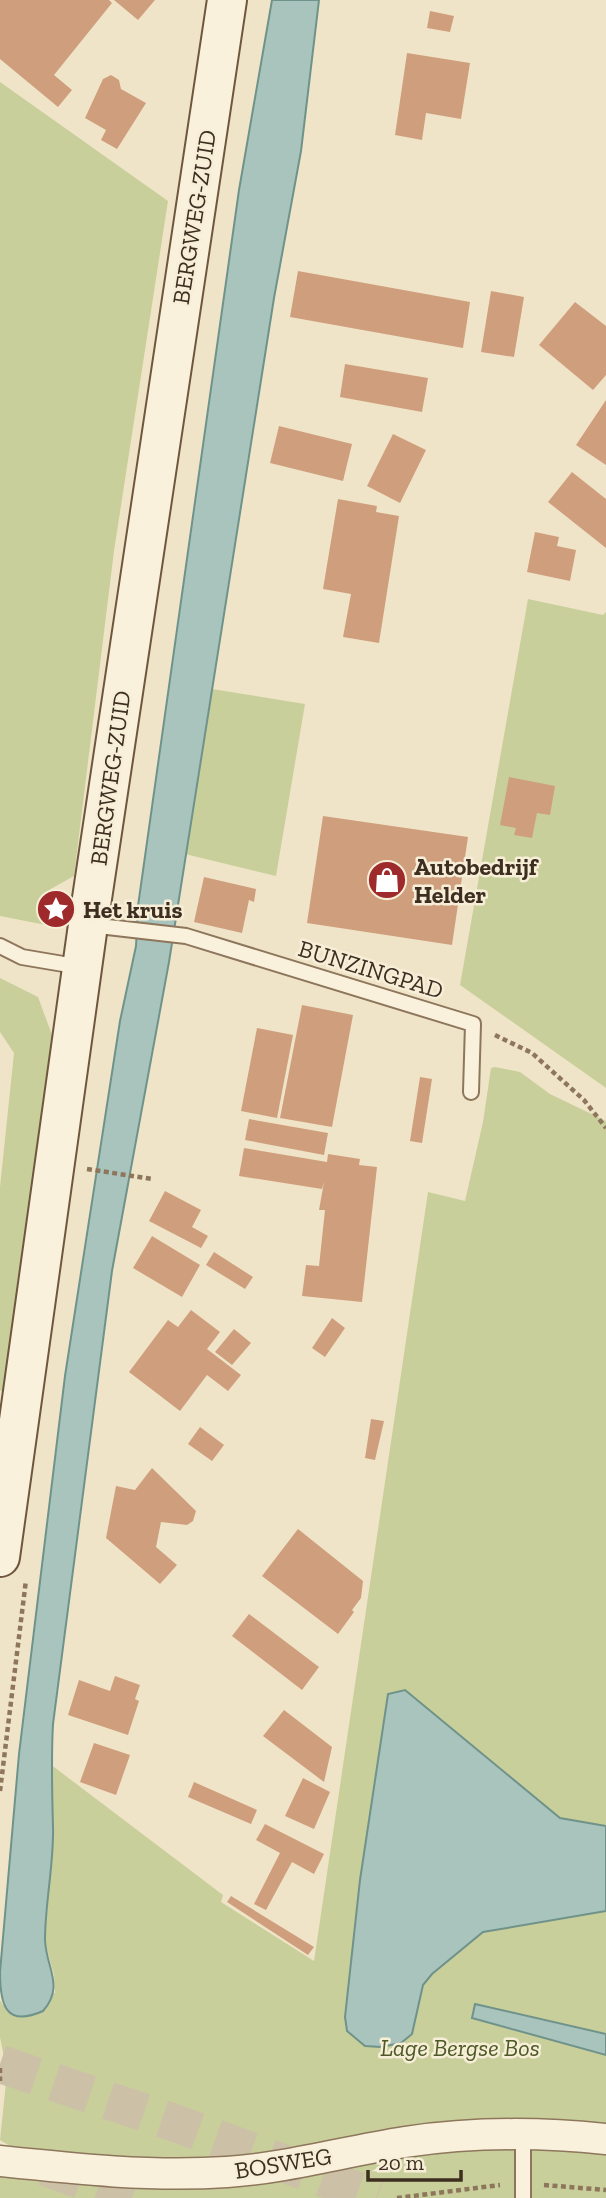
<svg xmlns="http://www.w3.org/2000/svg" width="606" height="2198" viewBox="0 0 606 2198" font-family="'Zilla Slab',serif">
<rect width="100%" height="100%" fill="#f0e4c8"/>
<g fill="#c9cf9b">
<path d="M0 82 168 201 114 551 74 876 49 890 46 925 0 916Z"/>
<path d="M528 599 603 615 606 612V1088L460 985Z"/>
<path d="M212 689 305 704 276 876 185 854Z"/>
<path d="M0 978 38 997 55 1043 3 1392 0 1390V1187L14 1053 0 1032Z"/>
<path d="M495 1067 520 1072 550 1094 606 1121V2198H0V2177L13 2148 0 2140 7 2073 0 2037V2000L3 2005 55 1993 54 1975 45 1942 53 1827 50 1764 223 1895 221 1902 314 1961 428 1192 465 1201 483 1122 491 1068Z"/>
</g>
<g fill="#a9c4bc" stroke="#6f938a" stroke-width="2">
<path d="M272 0H319L301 151 274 298 169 962 112 1271 53 1724C51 1759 52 1792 53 1827 54 1864 45 1903 45 1940 46 1968 65 1986 43 2011 5 2028 0 2004 0 1972L19 1754 65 1376 120 1021 136 946 138 906 239 190Z"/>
<path d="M405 1690 560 1818 606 1826V1911L483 1932 432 1974 423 1985 412 2034 401 2043 381 2047 365 2046 347 2031 345 2017 360 1880 388 1694Z"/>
<path d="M475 2004 606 2034V2055L472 2018Z"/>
</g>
<g fill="#cf9f7d">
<path d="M0 0H109L112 3 54 75 72 90 58 107 0 59Z"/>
<path d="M114 0H155L138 20Z"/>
<path d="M430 11 454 16 450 32 427 28Z"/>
<path d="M407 53 470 63 461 119 426 113 422 140 395 135Z"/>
<path d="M111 75 119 80 121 89 146 103 117 149 101 140 106 130 85 118 103 79Z"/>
<path d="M298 271 470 302 463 348 290 317Z"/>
<path d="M491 291 524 297 514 357 481 352Z"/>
<path d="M575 302 606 326V375L593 390 539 345Z"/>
<path d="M345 364 428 378 422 412 340 397Z"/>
<path d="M606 400V465L576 445Z"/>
<path d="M279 426 352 444 343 481 270 463Z"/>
<path d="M393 434 426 450 400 503 367 486Z"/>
<path d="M572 472 606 499V548L548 502Z"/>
<path d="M338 499 377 506 376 512 399 516 379 643 343 637 351 594 323 589Z"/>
<path d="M535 532 559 537 557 546 576 550 570 581 527 572Z"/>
<path d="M509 777 555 786 550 815 537 813 532 838 514 835 516 828 500 825Z"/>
<path d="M323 816 468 837 452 945 307 923Z"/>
<path d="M204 877 256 889 254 902 249 900 242 933 194 922Z"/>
<path d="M302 1005 353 1015 332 1127 280 1118Z"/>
<path d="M257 1028 293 1035 277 1118 241 1111Z"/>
<path d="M420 1077 432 1079 422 1143 410 1141Z"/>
<path d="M249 1119 328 1133 324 1155 245 1140Z"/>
<path d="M244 1148 327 1162 328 1154 360 1159 359 1165 377 1167 362 1302 302 1296 306 1265 319 1266 325 1210H319L324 1182 322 1189 239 1176Z"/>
<path d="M165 1191 201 1210 192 1227 208 1236 201 1248 149 1221Z"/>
<path d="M152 1236 200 1265 182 1297 133 1268Z"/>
<path d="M214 1252 253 1277 245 1289 206 1265Z"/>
<path d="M191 1310 220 1332 207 1349 241 1375 228 1391 207 1375 180 1411 129 1372 168 1320 178 1327Z"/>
<path d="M332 1318 345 1328 325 1357 312 1348Z"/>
<path d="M234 1329 251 1343 232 1365 215 1352Z"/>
<path d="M371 1419 384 1421 375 1460 365 1458Z"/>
<path d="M200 1427 224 1445 212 1461 188 1444Z"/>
<path d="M152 1468 196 1511 193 1521 187 1525 161 1522 156 1547 177 1565 160 1584 106 1538 116 1486 135 1490Z"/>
<path d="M298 1529 363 1581 361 1598 352 1610 354 1612 338 1634 262 1576Z"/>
<path d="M249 1614 319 1667 302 1690 232 1636Z"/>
<path d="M115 1676 140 1685 135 1699 139 1701 128 1735 68 1715 79 1680 110 1691Z"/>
<path d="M284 1710 332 1747 324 1782 263 1736Z"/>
<path d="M94 1743 130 1755 116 1795 80 1782Z"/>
<path d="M303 1778 330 1792 314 1829 285 1816Z"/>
<path d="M194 1782 257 1810 251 1824 188 1797Z"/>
<path d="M265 1824 324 1854 314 1874 292 1862 266 1910 254 1904 280 1853 256 1840Z"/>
<path d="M231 1896 314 1947 308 1955 227 1902Z"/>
</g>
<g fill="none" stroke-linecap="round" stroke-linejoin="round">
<g stroke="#ccc0a6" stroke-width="38" stroke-dasharray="38 19" stroke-linecap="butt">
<path d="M0 2064 175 2123 377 2198"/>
<path d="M45 2167 132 2198"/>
</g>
<g stroke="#8d765c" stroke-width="18">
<g id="lane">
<path d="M90 925 186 936 473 1024 471 1092"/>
<path d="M0 946 22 957 81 967"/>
<path d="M523 2134V2198"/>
</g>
</g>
<g stroke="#8d765c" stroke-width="33">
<path id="street" d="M0 2161C76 2169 151 2177 227 2172 287 2168 346 2151 405 2142 472 2132 539 2132 606 2139"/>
</g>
<g stroke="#6f573f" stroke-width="42">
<path id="secondary" d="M0 1557 88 925 227 0"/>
</g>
<g stroke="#8d765c" stroke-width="4.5" stroke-dasharray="5 3.5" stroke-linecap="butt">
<path d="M495 1035 532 1053 584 1100 606 1128"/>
<path d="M87 1169 152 1179"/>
<path d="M0 1791 26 1580"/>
<path d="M0 2068V2081"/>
<path d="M544 2185 606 2190"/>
<path d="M397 2198 500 2185"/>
</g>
<use href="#lane" stroke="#faf1dc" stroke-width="14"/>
<use href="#street" stroke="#faf1dc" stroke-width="30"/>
<use href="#secondary" stroke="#faf1dc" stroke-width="38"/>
</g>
<defs>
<g id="shop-disc" transform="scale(2.0125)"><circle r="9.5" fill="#9e2a2b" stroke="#f7eed8"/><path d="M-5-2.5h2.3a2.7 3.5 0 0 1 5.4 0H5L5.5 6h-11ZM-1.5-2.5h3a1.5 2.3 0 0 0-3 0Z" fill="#fff"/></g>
<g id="sight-disc" transform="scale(2.0125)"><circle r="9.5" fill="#9e2a2b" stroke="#f7eed8"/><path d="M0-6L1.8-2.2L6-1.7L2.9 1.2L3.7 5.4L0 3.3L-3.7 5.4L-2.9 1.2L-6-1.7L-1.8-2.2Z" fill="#fff"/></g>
</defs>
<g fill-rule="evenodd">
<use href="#shop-disc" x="387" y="880"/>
<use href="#sight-disc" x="56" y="909"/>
</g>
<g text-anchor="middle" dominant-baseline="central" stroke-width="5" stroke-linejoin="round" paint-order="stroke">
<g font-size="24" fill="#3d2e20" stroke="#f7eed8">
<text transform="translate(194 217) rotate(-81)">BERGWEG-ZUID</text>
<text transform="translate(110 778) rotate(-82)">BERGWEG-ZUID</text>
<text transform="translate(371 969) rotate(17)">BUNZINGPAD</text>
<text transform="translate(283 2163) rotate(-9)">BOSWEG</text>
</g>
<g font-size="24" font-weight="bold" fill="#3d2e20" stroke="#f7eed8" text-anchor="start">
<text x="414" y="866">Autobedrijf<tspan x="414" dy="28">Helder</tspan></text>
<text x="83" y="909">Het kruis</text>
</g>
<g font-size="24" font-style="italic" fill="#4d5a26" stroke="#f7eed8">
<text x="460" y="2047">Lage Bergse Bos</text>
</g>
</g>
<path d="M368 2170v10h93v-10" fill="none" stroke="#3d2e20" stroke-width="3.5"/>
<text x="378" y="2170" font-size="21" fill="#3d2e20" stroke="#f7eed8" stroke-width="5" paint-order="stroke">20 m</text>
</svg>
